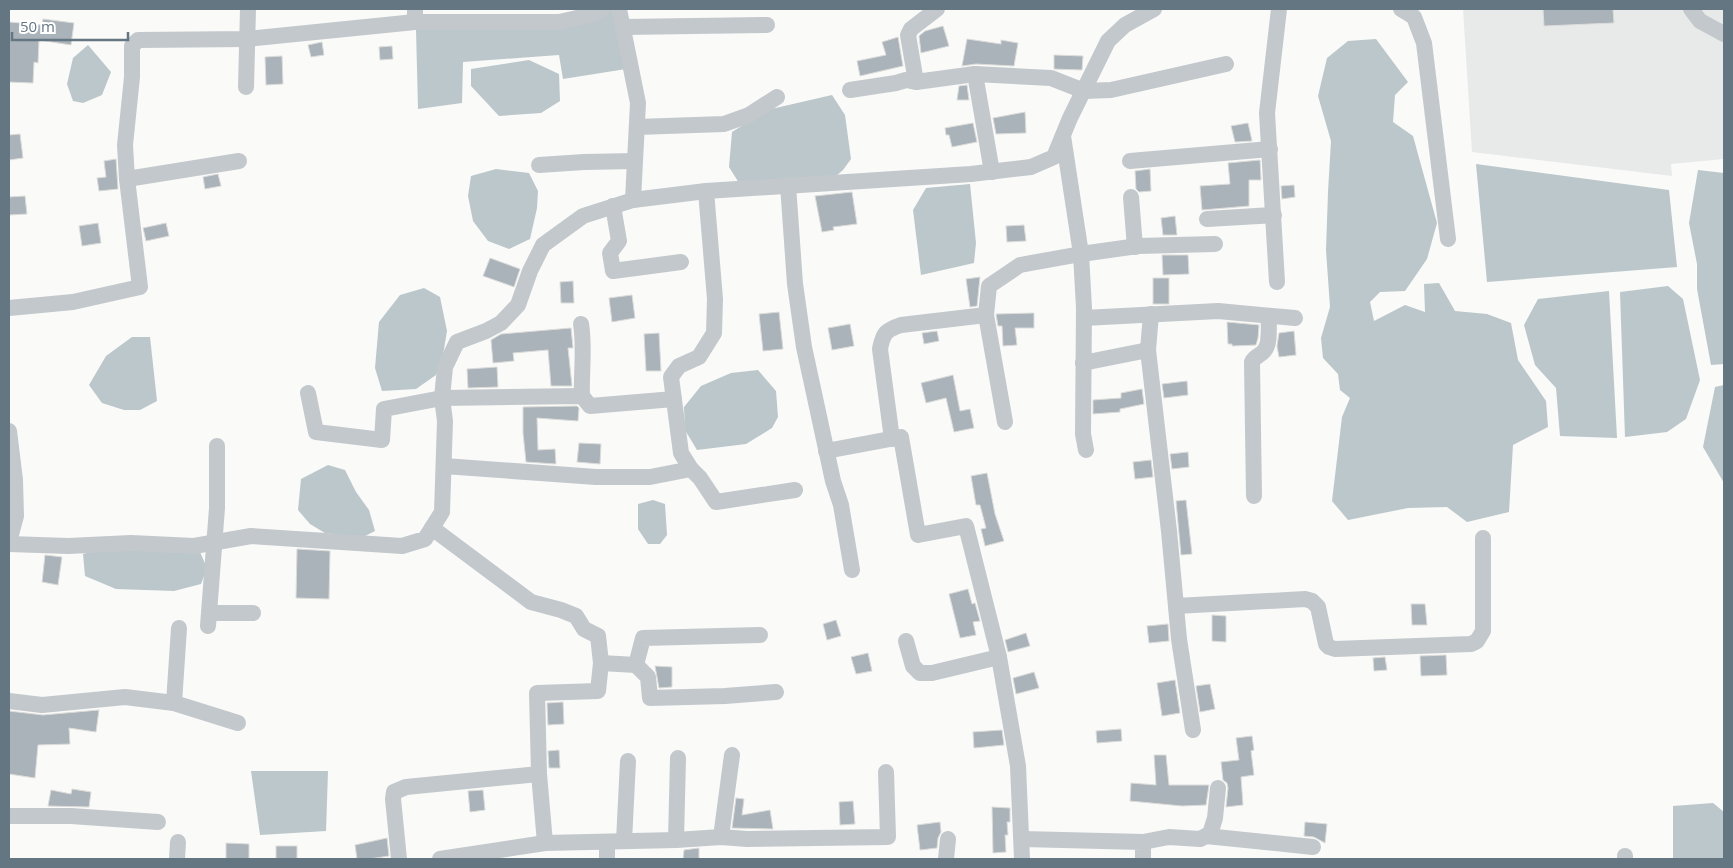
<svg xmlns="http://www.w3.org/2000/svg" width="1733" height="868" viewBox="0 0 1733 868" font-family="'Open Sans',sans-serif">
<rect width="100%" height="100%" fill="#fafaf8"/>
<path fill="#e8e9e9" d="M1463 9H1724V159L1671 164 1672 176 1472 152Z"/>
<g fill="#bbc7cb">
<path d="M614 9 626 69 563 79 559 55 463 62 462 103 418 109 416 29Z"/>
<path d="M1376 39 1408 82 1395 95 1393 122 1413 136 1437 223 1427 259 1405 291 1380 292 1370 302 1374 321 1405 305 1425 312 1424 284 1439 283 1455 311 1487 314 1511 323 1518 360 1546 401 1548 427 1513 445 1509 512 1467 522 1447 507 1408 508 1348 520 1332 501 1342 417 1350 398 1340 390 1338 374 1323 358 1321 338 1330 307 1326 250 1328 192 1331 141 1318 96 1327 58 1348 41Z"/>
<path d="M88 45 111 72 102 95 83 103 73 101 67 84 73 58Z"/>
<path d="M529 60 559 74 560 101 541 113 499 116 471 86V69Z"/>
<path d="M832 95 845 115 851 159 843 170 836 176 739 183 729 167 732 132 767 110Z"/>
<path d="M1476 164 1669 190 1677 267 1487 282Z"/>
<path d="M496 169 529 173 538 191 537 208 530 239 509 249 488 241 473 221 468 196 471 176Z"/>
<path d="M1698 170 1724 173V364L1711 365 1697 289V264L1689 223Z"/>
<path d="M970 184 976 243 974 263 921 275 913 210 926 188Z"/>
<path d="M1668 286 1683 299 1700 380 1686 419 1667 432 1625 437 1620 292Z"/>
<path d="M424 288 440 297 447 331 443 355 436 375 416 389 382 391 375 368 379 322 400 295Z"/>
<path d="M1609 291 1617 438 1560 436 1556 388 1535 365 1524 325 1538 299Z"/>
<path d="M132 337H150L157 401 140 410H124L102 403 89 385 106 356Z"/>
<path d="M758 370 776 391 778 417 772 428 746 444 697 450 685 430 684 407 701 386 731 373Z"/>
<path d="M1724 385V483L1703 447 1715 387Z"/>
<path d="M328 465 345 470 356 492 369 510 375 531 363 537 325 533 310 524 298 510 301 479Z"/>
<path d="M653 500 665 504 667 535 660 544H648L638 529V504Z"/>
<path d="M114 546 200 552 207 568 201 584 174 591 116 589 85 576 83 554Z"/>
<path d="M251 771H328L326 831 260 835Z"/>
<path d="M1713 803 1724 812V859H1673V806Z"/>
</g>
<g fill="#aab3b9" stroke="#dcdcda">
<path d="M1543 9H1613L1614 23 1544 26Z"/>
<path d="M43 19 74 23 71 45 39 40 38 63 34 62 33 83 9 82V22L42 25Z"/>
<path d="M943 26 949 46 921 53 919 36 925 31Z"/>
<path d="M898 37 903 66 860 76 857 61 886 55 882 42Z"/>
<path d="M967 39 1001 44V40L1018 43 1014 66 976 64 962 66Z"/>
<path d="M322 42 324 55 311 57 308 45Z"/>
<path d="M392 46 393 59 380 60 379 47Z"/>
<path d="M1054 55 1083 56 1082 70 1054 69Z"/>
<path d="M282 56 283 84 266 85 265 57Z"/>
<path d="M967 85 969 100H957L959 86Z"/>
<path d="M1025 112 1026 133 996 134 993 118Z"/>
<path d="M973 123 977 142 952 147 949 135H946L945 128Z"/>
<path d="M1248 123 1252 141 1235 142 1231 126Z"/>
<path d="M20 134 23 158 9 160V135Z"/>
<path d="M116 159 118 189 99 191 97 178 106 177 104 161Z"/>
<path d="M1260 160 1261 180H1249V206L1202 210 1200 186 1230 184 1228 163Z"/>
<path d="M1150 169 1151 191 1139 192 1136 189 1135 171Z"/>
<path d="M218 174 221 186 205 189 203 177Z"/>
<path d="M1294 185 1295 197 1282 199 1281 186Z"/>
<path d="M852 192 857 224 833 227 834 230 822 232 815 196Z"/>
<path d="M25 196 27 214 9 215V197Z"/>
<path d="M1175 216 1177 235H1163L1161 218Z"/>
<path d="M98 223 101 243 82 246 79 226Z"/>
<path d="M166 223 169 236 146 241 143 228Z"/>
<path d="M1024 225 1026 241 1007 242 1006 226Z"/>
<path d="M1162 255H1188L1189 274 1163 275Z"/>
<path d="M490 258 520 269 514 287 483 276Z"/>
<path d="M980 277 977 306 970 307 966 279Z"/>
<rect x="1153" y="278" width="16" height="26"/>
<path d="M573 281 574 303H561L560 282Z"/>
<path d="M632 295 635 318 612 322 609 298Z"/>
<path d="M779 312 783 349 763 351 759 314Z"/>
<path d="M1034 313V328H1015L1017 345 1003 346 1002 326H998L996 314Z"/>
<path d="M1227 322 1259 325 1258 338 1256 345 1232 346V344H1228Z"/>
<path d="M850 324 854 346 832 350 828 328Z"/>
<path d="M571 328 573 348H568L572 386H551L548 350 513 353 514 361 493 363 491 340 501 334Z"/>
<path d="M937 331 939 341 924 344 922 333Z"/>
<path d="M1294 331 1296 355 1279 357 1277 346 1279 333Z"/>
<path d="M659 333 661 371H646L644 334Z"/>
<path d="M497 367 498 387 468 388 467 369Z"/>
<path d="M953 375 960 411 970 409 974 428 954 432 946 398 926 403 921 383Z"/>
<path d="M1187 381 1188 395 1164 398 1162 384Z"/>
<path d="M1142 389 1144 404 1120 409V412L1093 414V400L1121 398V393Z"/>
<path d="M577 406 579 408 578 421 537 418 538 450 555 449 556 464 526 462 523 433V407Z"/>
<path d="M579 443 601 444 600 464 577 462Z"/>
<path d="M1188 452 1189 467 1172 469 1170 454Z"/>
<path d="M1151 460 1153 477 1135 479 1133 462Z"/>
<path d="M987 473 995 514 1004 541 985 546 981 529 986 528 980 505H976L971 476Z"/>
<path d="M1186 500 1192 554 1181 555 1176 501Z"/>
<path d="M297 549 330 551 329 599 296 598Z"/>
<path d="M45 555 62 557 58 585 42 582Z"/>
<path d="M968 589 972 604 975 603 980 621 973 622 976 635 960 638 949 594Z"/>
<path d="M1411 604H1425L1427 625H1412Z"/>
<path d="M1212 615 1226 616V642L1212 641Z"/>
<path d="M836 620 841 636 827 640 823 624Z"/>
<path d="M1168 624 1169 641 1149 643 1147 626Z"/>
<path d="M1026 633 1030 646 1008 652 1005 640Z"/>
<path d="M868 653 872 671 856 674 851 657Z"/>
<path d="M1446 655 1447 675 1421 676 1420 656Z"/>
<path d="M1385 657 1387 670 1374 671 1373 658Z"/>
<path d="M655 666 672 667V687L659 688Z"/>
<path d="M1034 672 1039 688 1016 694 1013 678Z"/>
<path d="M1175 680 1180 713 1162 716 1157 683Z"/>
<path d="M1210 684 1215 709 1200 712 1196 686Z"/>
<path d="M563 702 564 724 548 725 547 703Z"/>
<path d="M99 710 96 732 69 728 70 744 38 745 35 778 9 774V711L43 715Z"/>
<path d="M1121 729 1122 741 1097 743 1096 731Z"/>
<path d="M1002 730 1004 745 974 748 973 732Z"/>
<path d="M1252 736 1254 750 1251 751 1254 775 1241 777 1243 805 1226 807 1228 788 1227 783 1223 780 1221 762 1239 760 1236 738Z"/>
<path d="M559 750 560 768H549L548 751Z"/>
<path d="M1154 755H1166L1169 785H1209L1206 805 1182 806 1130 801 1131 783 1156 785Z"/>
<path d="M72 789 91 792 89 807 48 806 51 790 71 794Z"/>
<path d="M483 790 485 810 470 812 468 791Z"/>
<path d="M736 798 744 799 742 815 770 810 773 829 732 828Z"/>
<path d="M853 801 855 824 840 825 839 802Z"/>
<path d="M992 807 1010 808V822H1007L1008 835H1005L1006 852 993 853Z"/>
<path d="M940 822 941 832 938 838 937 848 920 850 917 825Z"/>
<path d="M1305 822 1327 824 1325 843 1314 837 1304 836Z"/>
<path d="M387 838 389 856 369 859H357L355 845Z"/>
<path d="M226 843 249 844V859H226Z"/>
<rect x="276" y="846" width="21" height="13"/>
<path d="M699 848V859H683L684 850Z"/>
</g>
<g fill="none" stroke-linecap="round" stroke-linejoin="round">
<g stroke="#c3c8cc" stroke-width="16">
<path d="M415 9V22H559L595 14 602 9"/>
<path d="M619 9 638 103 633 200"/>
<path d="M1401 9 1414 17 1424 43 1448 239"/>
<path d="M1691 9 1700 21 1724 34"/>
<path d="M623 27 767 25"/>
<path d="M975 74 992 172"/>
<path d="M916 82 908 35 911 29 937 9"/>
<path d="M246 87 248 9"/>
<path d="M850 90 896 83 906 80 916 82 975 74 1051 78 1084 91 1111 90 1226 64"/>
<path d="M637 127 724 124 749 115 777 97"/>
<path d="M1130 161 1270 149"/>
<path d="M539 165 584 162 635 161"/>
<path d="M127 179 239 161"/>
<path d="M788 185 795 284 804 347 833 481 841 505 852 570"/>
<path d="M706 191 715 299 714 333 699 357 679 366 671 377 681 453 691 469 700 478 716 502 795 490"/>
<path d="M1131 197 1135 247"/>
<path d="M613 206 619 241 610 253 613 271 681 262"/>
<path d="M1207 219 1274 215"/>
<path d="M1277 282 1267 113 1279 9"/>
<path d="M9 308 73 302 140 287 127 179 125 145 132 77V46L138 40 247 39 415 22"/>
<path d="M1084 318 1218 311 1295 318"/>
<path d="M581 324C585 348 581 372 582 396"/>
<path d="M1148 350 1151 314"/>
<path d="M1083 363 1148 350 1169 531 1179 639 1193 730"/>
<path d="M308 393 316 432 382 440 384 409 442 398 582 396 590 406 674 399"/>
<path d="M1005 422 986 315 989 286 1020 265 1081 254 1063 136"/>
<path d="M9 431 15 480 16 516 9 542"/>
<path d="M892 439 880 349C883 333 886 330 901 325L986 315"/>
<path d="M1086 450 1083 434 1084 308 1081 254 1138 246 1215 244"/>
<path d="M826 451 901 437 918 535 966 526 999 657 1018 766 1022 859"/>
<path d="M444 466 596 477H650L691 469"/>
<path d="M1254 496 1252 362C1255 356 1260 356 1264 351 1271 344 1268 325 1269 316"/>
<path d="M432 528 531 602 561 610 576 616 584 629 598 636 601 663"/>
<path d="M9 544 68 546 131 543 194 546 251 536 402 546 425 539 442 512 445 421 442 398 445 367 457 342 486 331 501 323 518 305 530 271 543 245 583 216 633 200 706 191 971 174 1031 167 1054 157 1070 118 1108 41 1125 25 1154 9"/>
<path d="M1176 606 1305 599 1312 601 1318 607 1326 644 1329 647 1335 649 1471 644 1477 641 1483 631V538"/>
<path d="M209 613H253"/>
<path d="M208 626 217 508V446"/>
<path d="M906 641 913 666 920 673H932L999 657"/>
<path d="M636 665 648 677 650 698 725 696 776 692"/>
<path d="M9 701 42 705 125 697 174 703 238 723"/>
<path d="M174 703 179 628"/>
<path d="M539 774 545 843"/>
<path d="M9 816H71L158 822"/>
<path d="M1206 836 1313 847"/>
<path d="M721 837 732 755"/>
<path d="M1022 839 1143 842V859"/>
<path d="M676 840 678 758"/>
<path d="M624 841 628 761"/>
<path d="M1143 842 1169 837 1200 839 1210 834 1215 818 1218 788"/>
<path d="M1625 856V859"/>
<path d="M177 859 178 842"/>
<path d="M399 859 393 799 394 792 406 787 539 774 537 693 598 691 601 663 636 665 643 638 760 635"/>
<path d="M440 859 545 843 676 840 721 837 747 839 888 837 886 772"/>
<path d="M607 859V842"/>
<path d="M946 859 948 839"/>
</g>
</g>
<rect width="1733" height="868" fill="none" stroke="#657683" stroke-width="20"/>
<path d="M12 32v8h116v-8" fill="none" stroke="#657683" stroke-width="2.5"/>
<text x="20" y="32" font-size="15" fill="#657683" stroke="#ffffff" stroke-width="4" paint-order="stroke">50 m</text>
</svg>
